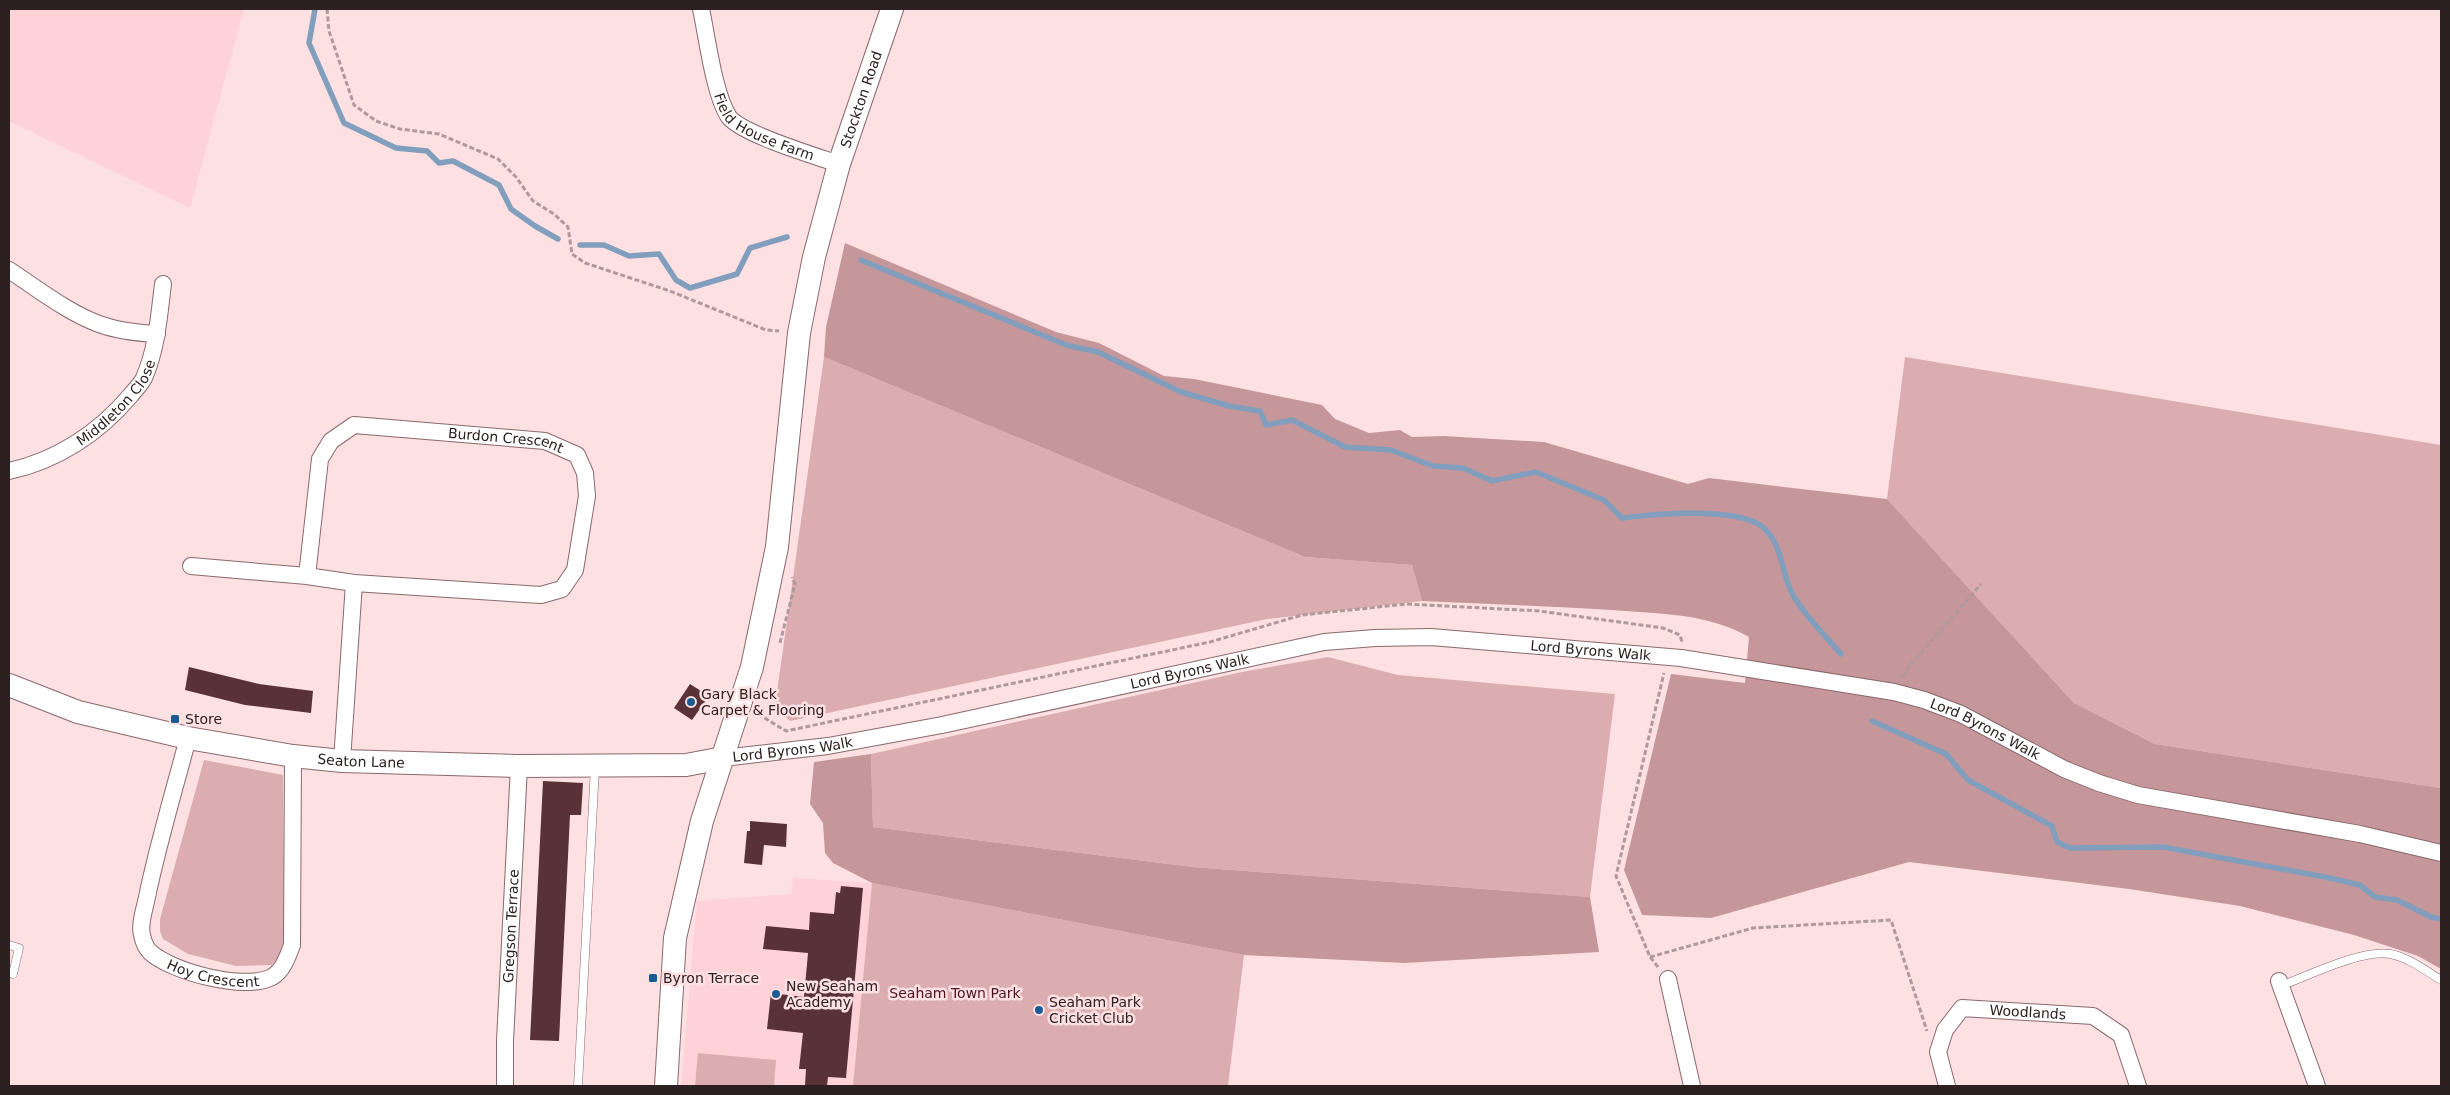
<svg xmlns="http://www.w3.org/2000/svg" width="2450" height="1095" viewBox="0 0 2450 1095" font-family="'DejaVu Sans',sans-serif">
<rect width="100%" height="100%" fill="#fde0e2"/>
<g fill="#fed2d6">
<path d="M9 9H244L190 208 9 121Z"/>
<path d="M793 878 872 883 853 1086H681L697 901 791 894Z"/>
</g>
<g fill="#dbadb1">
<path d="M824 357 1305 557 1412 565 1422 601 1267 619 790 721 775 706Z"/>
<path d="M1905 357 2441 445V788L2155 744 2074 703 1887 499Z"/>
<path d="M1328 657 1398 675 1615 694 1590 897 1193 867 873 827 871 754 1242 672Z"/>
<path d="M204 760 283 775 284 938 283 950 272 965 236 966 188 954 163 939 160 931V919Z"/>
<path d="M872 883 1244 955 1228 1086H853Z"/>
<path d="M698 1053 776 1060 774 1086H695Z"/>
</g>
<g fill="#c5969a">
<path d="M845 243 1056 332 1099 343 1164 376 1194 379 1322 405 1335 419 1369 433 1400 430 1412 437 1444 436 1544 442 1688 484 1709 478 1887 499 2074 703 2155 744 2441 788V969L2418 956 2354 935 2240 906 2129 889 1909 862 1711 918 1642 915 1624 870 1671 674 1745 683 1749 637C1707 613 1660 614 1612 610 1549 606 1485 604 1422 601L1412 565 1305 557 824 357 826 327Z"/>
<path d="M871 754 873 827 1193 867 1590 897 1599 952 1404 963 1244 955 872 883 833 863 825 853 823 823 810 804 814 762Z"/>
</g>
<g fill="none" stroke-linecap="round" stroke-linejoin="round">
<g stroke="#819fbd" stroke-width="5.5">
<path d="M315 9 309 43 344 123 396 148 427 151 439 163 453 161 499 185 511 209 535 226 558 239"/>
<path d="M580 245H604L629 256 659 254 676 280 690 288 737 274 750 248 787 237"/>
<path d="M861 260 1066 345 1098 352 1181 392 1229 406 1260 411 1266 425 1292 420 1345 447 1391 450 1433 466 1463 468 1492 481 1536 472 1604 500 1622 518C1653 514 1746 505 1767 531 1782 548 1782 572 1791 591 1798 608 1828 639 1841 654"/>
<path d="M1872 721 1946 754 1968 780 2052 826 2057 842 2070 848 2163 847 2325 877 2360 885 2375 897 2397 900 2431 917 2441 919"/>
</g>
</g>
<g fill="#583236">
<path d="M189 667 259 684 313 691 311 713 245 705 185 690Z"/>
<path d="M690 684 709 696 692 720 674 708Z"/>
<path d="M543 781 583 783 581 815H570L559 1041 530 1040Z"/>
<path d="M750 821 787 824 786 847 764 845 762 865 744 863 747 831H750Z"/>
<path d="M841 886 863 888 846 1078 828 1077 827 1086H805L806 1069H799L803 1033 767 1029 771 993 804 997 808 953 763 949 766 926 809 930 810 912 834 914 836 892 840 893Z"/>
</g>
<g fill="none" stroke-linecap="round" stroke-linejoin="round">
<g stroke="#89696c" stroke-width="9">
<g id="lane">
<path d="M9 945 19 948 13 974"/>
<path d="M2281 986C2309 975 2363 949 2390 954 2408 957 2426 971 2441 980"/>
<path d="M578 1086 595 767"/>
</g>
</g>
<g stroke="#89696c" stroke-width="18">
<g id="street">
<path id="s1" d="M701 9C707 36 714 95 729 117 742 134 815 156 839 164"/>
<path d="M9 270C38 289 67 312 99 324 118 331 138 333 157 334"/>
<path id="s2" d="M9 471C56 461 99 433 130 396 135 390 141 384 144 378 157 348 159 316 163 284"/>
<path id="s3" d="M191 566 307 576 320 459 331 441 354 425 545 441 577 455 585 473 587 496 575 570 562 589 541 595 354 583 307 576"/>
<path id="s4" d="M188 738C174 791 158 844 147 897 145 908 139 924 142 935 143 940 146 948 150 952 172 972 244 991 272 977 283 971 288 956 292 945L293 756"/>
<path id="s5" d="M723 758 828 746 942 725 1324 642 1375 638 1431 637 1681 658 1894 692 1924 700 1961 714 2064 769 2099 783 2138 795 2360 834 2441 853"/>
<path d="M342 761 354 583"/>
<path d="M1668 979 1692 1086"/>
<path d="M2279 981 2317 1086"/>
<path id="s6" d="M505 1086V1041L519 766"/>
<path id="s7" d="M1947 1086 1938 1052 1945 1030 1962 1008 2093 1016 2121 1035 2138 1086"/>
</g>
</g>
<g stroke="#89696c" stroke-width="24">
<g id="secondary">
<path id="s8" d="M9 685 78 712 188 738 293 756 342 761 519 766 686 765 723 758"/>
<path id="s9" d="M666 1086 675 938 702 821 752 667 777 547 799 333 814 257 839 164 892 9"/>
</g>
</g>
<g stroke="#b0999a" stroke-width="3" stroke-dasharray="5 2.5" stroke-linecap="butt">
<path d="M327 9 329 31 354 105 376 121 400 129 439 134 498 159 516 177 533 201 554 214 568 227 572 254 585 263 670 291 766 330 779 331"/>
<path d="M780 643 795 584 792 577"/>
<path d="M1903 677 1908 668 1981 584"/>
<path d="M758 714 786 731 1210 642 1302 615 1407 604 1539 611 1663 628 1680 635 1682 642"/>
<path d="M1650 957 1753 928 1891 920 1927 1031"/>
<path d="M1658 967 1650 957 1616 876 1664 673"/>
</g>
<use href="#lane" stroke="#fff" stroke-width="8"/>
<use href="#street" stroke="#fff" stroke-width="16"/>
<use href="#secondary" stroke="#fff" stroke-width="22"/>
</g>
<g fill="#1a5b91" stroke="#fde0e2" stroke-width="2">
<circle cx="691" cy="702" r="5"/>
<rect x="170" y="714" width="10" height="10" rx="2.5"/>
<rect x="648" y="973" width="10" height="10" rx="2.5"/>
<circle cx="776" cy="994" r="5"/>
<circle cx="1039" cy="1010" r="5"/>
</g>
<g text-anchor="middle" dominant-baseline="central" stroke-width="5" stroke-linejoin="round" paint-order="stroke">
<g font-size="14" fill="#2d2021" stroke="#fde0e2">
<text stroke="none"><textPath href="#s9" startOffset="1010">Stockton Road</textPath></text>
<text stroke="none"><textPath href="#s1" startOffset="146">Field House Farm</textPath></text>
<text stroke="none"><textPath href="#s2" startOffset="131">Middleton Close</textPath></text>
<text stroke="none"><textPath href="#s3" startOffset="436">Burdon Crescent</textPath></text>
<text stroke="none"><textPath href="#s5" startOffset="880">Lord Byrons Walk</textPath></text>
<text stroke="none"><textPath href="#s5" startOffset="475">Lord Byrons Walk</textPath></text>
<text stroke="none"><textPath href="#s5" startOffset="1285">Lord Byrons Walk</textPath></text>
<text stroke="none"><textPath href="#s5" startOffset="70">Lord Byrons Walk</textPath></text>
<text stroke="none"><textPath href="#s8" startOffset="362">Seaton Lane</textPath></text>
<text stroke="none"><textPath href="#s6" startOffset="160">Gregson Terrace</textPath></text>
<text stroke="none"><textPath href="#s4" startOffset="290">Hoy Crescent</textPath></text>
<text stroke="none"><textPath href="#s7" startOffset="152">Woodlands</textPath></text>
</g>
<g font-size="14" fill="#2d2021" stroke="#fde0e2" text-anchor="start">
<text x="701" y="694">Gary Black<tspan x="701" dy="16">Carpet &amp; Flooring</tspan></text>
<text x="185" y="719">Store</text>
<text x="663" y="978">Byron Terrace</text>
<text x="786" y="986">New Seaham<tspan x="786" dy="16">Academy</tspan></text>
<text x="1049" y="1002">Seaham Park<tspan x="1049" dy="16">Cricket Club</tspan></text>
</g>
<g font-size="14" fill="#4d141f" stroke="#fde0e2">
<text x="955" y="993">Seaham Town Park</text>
</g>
</g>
<rect width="2450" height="1095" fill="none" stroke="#2d2021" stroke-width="20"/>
</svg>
